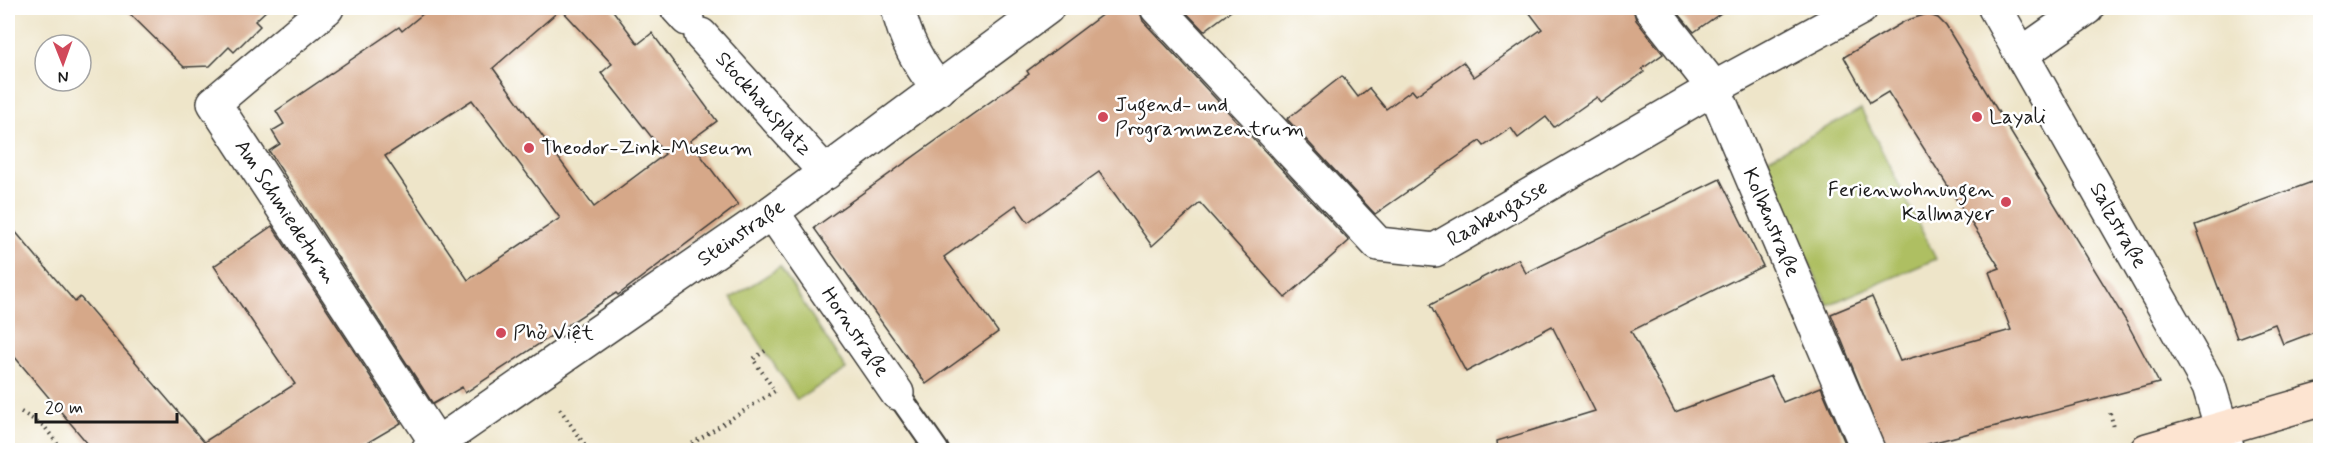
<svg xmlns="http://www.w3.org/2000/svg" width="2328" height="458" viewBox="0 0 2328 458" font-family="Mynerve,sans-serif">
<rect width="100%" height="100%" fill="#fff"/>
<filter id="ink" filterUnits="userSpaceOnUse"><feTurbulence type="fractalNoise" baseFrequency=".0167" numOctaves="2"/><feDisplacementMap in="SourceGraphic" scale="12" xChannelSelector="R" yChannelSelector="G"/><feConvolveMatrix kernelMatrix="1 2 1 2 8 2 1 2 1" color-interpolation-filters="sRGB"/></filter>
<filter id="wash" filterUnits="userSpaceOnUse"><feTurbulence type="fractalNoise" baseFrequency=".008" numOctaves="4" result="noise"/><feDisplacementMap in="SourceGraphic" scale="24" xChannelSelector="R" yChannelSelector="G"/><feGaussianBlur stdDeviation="1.35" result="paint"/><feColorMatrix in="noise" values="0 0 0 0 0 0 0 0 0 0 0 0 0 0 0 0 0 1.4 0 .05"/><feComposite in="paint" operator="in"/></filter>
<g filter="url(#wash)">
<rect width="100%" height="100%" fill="#eee5c9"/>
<g fill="#aebf62" stroke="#656e3f" stroke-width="1.5">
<path d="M1861 109 1936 259 1828 305 1763 161Z"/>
<path d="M780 267 846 369 797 400 731 298Z"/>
</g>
<g id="blocks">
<g fill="#d6a889" fill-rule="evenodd">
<path d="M124 8H269L255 21 260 26 234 52 229 47 210 66 184 67Z"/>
<path d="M430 8H611L638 44 652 33 717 121 690 141 738 205 618 295 616 293 465 393 462 387 433 404 269 151 280 144 272 131 284 124 276 111 399 27 402 31ZM561 9 612 64 601 73 665 154 594 207 493 68ZM472 100 560 218 468 280 385 156Z"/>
<path d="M1111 8H1139L1143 21 1349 241 1285 298 1200 203 1152 246 1099 172 1028 222 1016 205 944 257 998 332 926 384 814 228 1029 74 1027 71Z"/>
<path d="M1182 8H1235L1204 31Z"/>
<path d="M1526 8H1633L1636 20 1663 54 1642 69 1644 72 1601 103 1597 97 1554 127 1546 117 1518 138 1511 128 1484 146 1480 141 1375 214 1287 119 1342 76 1358 97 1369 88 1386 109 1412 90 1416 95 1463 62 1474 77 1542 29Z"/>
<path d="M1674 8H1728L1694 32Z"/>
<path d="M1927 14 1938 18 1946 26 2126 321 2159 383 1905 450H1886L1831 314 1872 297 1900 361 2011 330 1989 272 2000 268 1888 92 1870 103 1844 57 1905 21Z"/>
<path d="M1720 179 1763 266 1631 331 1675 412 1771 376 1783 402 1821 387 1848 450H1498L1497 441 1595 411 1552 326 1466 372 1430 305 1518 259 1526 273Z"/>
<path d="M2320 179V330L2283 344 2275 324 2237 338 2195 225Z"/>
<path d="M8 223 75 302 80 297 204 442 295 384 214 266 272 226 401 423 355 450H93L8 349Z"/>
</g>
</g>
</g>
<g filter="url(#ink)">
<use href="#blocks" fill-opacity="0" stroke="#3c3a36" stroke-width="1.5"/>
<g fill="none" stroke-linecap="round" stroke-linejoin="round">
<g stroke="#3c3a36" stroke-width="26">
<path id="service" d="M897 393 937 450"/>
</g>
<g stroke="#3c3a36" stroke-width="36">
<g id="pedestrian">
<path d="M677 8 687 19"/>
<path d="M898 8C905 39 918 65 939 89"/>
<path id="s1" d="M701 35 826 173"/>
</g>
</g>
<g stroke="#3c3a36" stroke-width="36">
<g id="minor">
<path id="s2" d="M327 8 214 103 438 445"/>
<path id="s3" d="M1157 8 1378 244 1435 250 1714 88 1861 8"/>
<path id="s4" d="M1651 8 1714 88 1868 450"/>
<path id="s5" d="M1995 8 2209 386 2228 450"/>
<path d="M2023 53 2087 8"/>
<path id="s6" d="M772 212 897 393"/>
<path id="s7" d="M428 450 772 212 1047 8"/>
</g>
</g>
<g stroke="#3c3a36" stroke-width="36">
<path id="secondary" d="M2147 450 2320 400"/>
</g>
<g stroke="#3c3a36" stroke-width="4" stroke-dasharray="1.5 4.5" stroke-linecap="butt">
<path d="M560 409 588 450"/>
<path d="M21 412 44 426 62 450"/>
<path d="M2110 413 2114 427"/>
<path d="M682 450 775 391 753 359 765 351"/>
</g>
<use href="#service" stroke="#fff" stroke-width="22"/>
<use href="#pedestrian" stroke="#fff" stroke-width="33"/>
<use href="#minor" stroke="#fff" stroke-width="33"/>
<use href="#secondary" stroke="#fde4d1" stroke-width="33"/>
</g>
</g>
<g fill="#d1495b" stroke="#fff" stroke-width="2">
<circle cx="1103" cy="117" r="6"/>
<circle cx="1977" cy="117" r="6"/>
<circle cx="529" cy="148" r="6"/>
<circle cx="2006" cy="202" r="6"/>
<circle cx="501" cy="333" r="6"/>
</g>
<g text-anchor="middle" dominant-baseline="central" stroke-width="5" stroke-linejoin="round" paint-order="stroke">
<g font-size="21" fill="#1c1c1c" stroke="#fff">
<text stroke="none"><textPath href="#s1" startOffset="93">Stockhausplatz</textPath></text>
<text stroke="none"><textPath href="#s2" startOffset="278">Am Schmiedeturm</textPath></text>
<text stroke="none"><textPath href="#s3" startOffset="453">Raabengasse</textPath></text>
<text stroke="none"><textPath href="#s4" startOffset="248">Kolbenstraße</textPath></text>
<text stroke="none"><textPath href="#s5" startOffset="250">Salzstraße</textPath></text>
<text stroke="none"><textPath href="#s7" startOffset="381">Steinstraße</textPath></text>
<text stroke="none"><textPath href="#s6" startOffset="146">Hornstraße</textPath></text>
</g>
<g font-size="21" fill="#1c1c1c" stroke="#fff" text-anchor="start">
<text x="1115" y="105">Jugend- und<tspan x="1115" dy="24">Programmzentrum</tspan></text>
<text x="1989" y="117">Layali</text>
<text x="541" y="148">Theodor-Zink-Museum</text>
<text x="1994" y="190" text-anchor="end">Ferienwohnungen<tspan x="1994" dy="24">Kallmayer</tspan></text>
<text x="513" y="333">Phở Việt</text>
</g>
</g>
<rect width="2328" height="458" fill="none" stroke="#fff" stroke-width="30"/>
<g transform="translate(63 63) rotate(179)"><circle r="28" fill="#ffffff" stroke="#a4a4a4" stroke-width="1.5"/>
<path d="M0-4.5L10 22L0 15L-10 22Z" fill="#d1495b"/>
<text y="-9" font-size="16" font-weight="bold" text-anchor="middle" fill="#1c1c1c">N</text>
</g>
<path d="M36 413v9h141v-9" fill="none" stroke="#1c1c1c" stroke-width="3"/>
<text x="45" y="413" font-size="18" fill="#1c1c1c" stroke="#ffffff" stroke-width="4.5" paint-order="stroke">20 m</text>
</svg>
